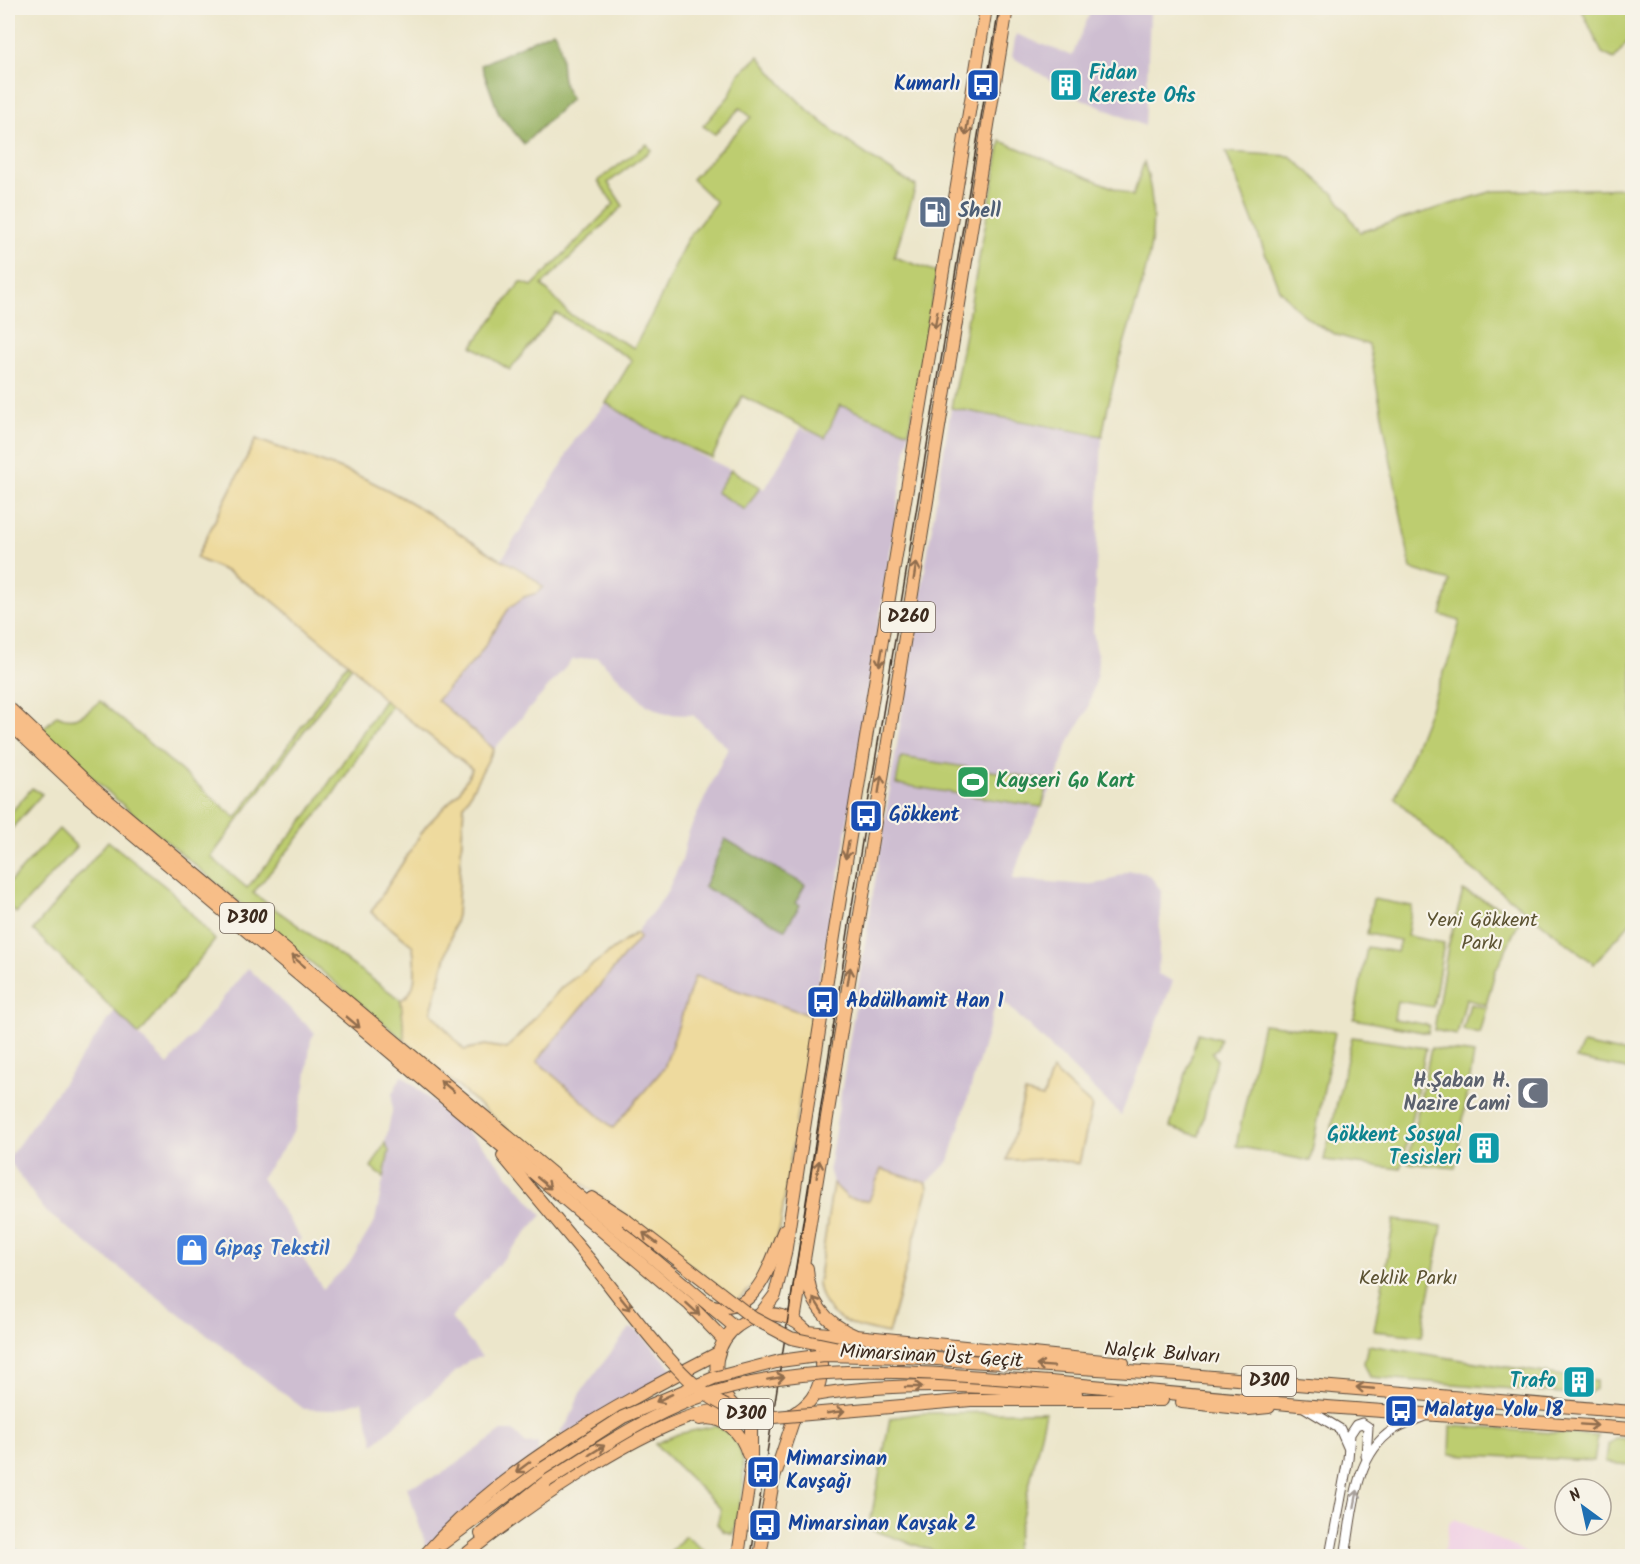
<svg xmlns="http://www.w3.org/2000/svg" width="1640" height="1564" viewBox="0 0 1640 1564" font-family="Kalam,sans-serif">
<rect width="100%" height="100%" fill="#f7f3e8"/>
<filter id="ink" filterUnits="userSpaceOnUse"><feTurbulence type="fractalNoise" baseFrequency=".0167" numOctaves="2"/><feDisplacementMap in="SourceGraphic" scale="12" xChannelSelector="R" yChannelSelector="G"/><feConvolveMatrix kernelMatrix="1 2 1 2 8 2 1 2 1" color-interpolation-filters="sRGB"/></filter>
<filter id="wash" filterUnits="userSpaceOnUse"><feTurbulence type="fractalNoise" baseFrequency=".008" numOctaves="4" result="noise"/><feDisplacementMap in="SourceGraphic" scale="24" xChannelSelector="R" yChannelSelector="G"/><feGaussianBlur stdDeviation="1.35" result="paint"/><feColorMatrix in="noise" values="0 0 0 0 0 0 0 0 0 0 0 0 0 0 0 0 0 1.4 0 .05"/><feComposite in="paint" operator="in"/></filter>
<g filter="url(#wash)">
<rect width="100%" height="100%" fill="#ece6cb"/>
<path fill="#f0d0e4" d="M1455 1519 1533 1556H1443L1450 1521Z"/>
<g fill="#cebed1">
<path d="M1092 8H1126L1150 14 1145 126 1084 100 1012 57 1016 34 1072 56Z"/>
<path d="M606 403 654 432 731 470 716 492 745 509 760 487 765 489 801 428 825 438 840 405 909 432 840 871 812 1016 695 976 664 1068 613 1128 537 1061 640 938 636 933 665 896 682 860 688 834 728 748 693 715 666 714 647 705 597 657 572 660 494 749 437 701 477 658 509 608 524 597 537 593 543 587 525 571 502 559 560 468 574 441Z"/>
<path d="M951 408 1102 436 1093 632 1098 658 1097 675 1087 711 1068 743 1058 774 1026 841 1012 879 1086 885 1106 882 1129 871 1142 872 1150 876 1161 890 1158 974 1173 981 1121 1115 998 996 949 1161 927 1183 881 1169 869 1202 858 1201 839 1192 833 1183 829 1168Z"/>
<path d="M248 968 315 1033 311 1039 305 1087 295 1128 288 1142 261 1178 301 1239 294 1245 323 1289 349 1264 375 1221 389 1151 385 1143 392 1112V1094L402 1075 482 1145 542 1215 451 1318 482 1357 469 1360 374 1444 362 1401 332 1410 304 1409 45 1211 8 1159 115 1011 168 1065Z"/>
<path d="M630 1328 638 1331 675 1371 563 1438 560 1431 569 1421 580 1393Z"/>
<path d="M502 1431H513L526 1444 538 1443V1455L427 1549 407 1487 440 1475Z"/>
</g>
<g fill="#bdcd70" stroke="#7c7c47" stroke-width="1.5">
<path d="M1581 8H1632V36L1614 59 1602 53Z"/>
<path d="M759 56C801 113 856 150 916 186L894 257 937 272 909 432 840 405 825 438 742 396 712 458 654 432 606 403 632 360 556 313 510 370 472 346 521 282 532 286 614 204 598 181 647 144 651 150 608 183 623 206 542 285 569 314 634 348 660 299 686 241 716 202 692 179 751 117 740 108 715 134 703 126 730 95 738 75Z"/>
<path d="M1001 141 1133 196 1144 162C1165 228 1144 276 1126 337 1116 370 1108 403 1102 436L951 408Z"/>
<path d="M1226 152 1290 156 1335 195 1360 232 1493 191 1632 188V921L1594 964 1453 854 1395 798 1451 654 1460 621 1441 615 1450 581 1411 569 1369 345 1337 335 1316 324 1298 310 1279 289Z"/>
<path d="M731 470 760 487 745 510 716 492Z"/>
<path d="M347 663 352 666 211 857 247 888 309 813 384 700 392 705 330 799 253 893 401 1000 405 1041 117 800 41 731 57 715C75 725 87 712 100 701L236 818Z"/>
<path d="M901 757 1049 780 1042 807 896 784Z"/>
<path d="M32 788 42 794 8 833V816Z"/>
<path d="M59 829 77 847 16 913 8 904V884Z"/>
<path d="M108 841 171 891 215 940 139 1035 33 930Z"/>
<path d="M1463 891 1502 908 1519 922 1495 972 1486 1005 1466 999 1457 1035 1434 1030 1448 947Z"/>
<path d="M1373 899 1412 906 1407 936 1444 943 1433 1007 1397 1001 1394 1019 1429 1025 1428 1033 1354 1019 1367 947 1397 952 1400 940 1367 934Z"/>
<path d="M1470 1004 1487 1008 1480 1034 1463 1030Z"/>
<path d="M1263 1024 1335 1032 1310 1161 1236 1146Z"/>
<path d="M1198 1033 1220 1039 1217 1049 1212 1052 1217 1060 1199 1136 1170 1127Z"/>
<path d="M1352 1037 1426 1048 1401 1169 1324 1160Z"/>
<path d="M1583 1044 1632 1054V1070L1576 1059Z"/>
<path d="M1431 1048 1474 1054 1455 1168 1407 1163Z"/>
<path d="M385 1143 389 1151 384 1177 371 1168Z"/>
<path d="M1394 1220 1442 1226 1422 1336 1374 1331Z"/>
<path d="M1368 1345 1596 1381V1389L1586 1395 1370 1377 1364 1363Z"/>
<path d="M1046 1412 1013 1556H948L869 1529 890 1418 922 1413Z"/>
<path d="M715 1426C759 1440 741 1501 733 1534L723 1531 717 1524 721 1509 655 1444 678 1434Z"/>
<path d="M1451 1426 1598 1436 1594 1461 1450 1454Z"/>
<path d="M1615 1438 1632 1439V1465L1606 1463 1608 1445Z"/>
<path d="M685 1536 705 1551 700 1556H667Z"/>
</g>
<g fill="#96b062" stroke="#686d40" stroke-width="1.5">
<path d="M553 31C568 50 554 73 571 99L524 144 499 114 481 65Z"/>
<path d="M725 839 805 885 795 903 800 905 785 929 704 887Z"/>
</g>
<g fill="#eeda9e" stroke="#94825e" stroke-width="1.5">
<path d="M256 439C295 455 338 465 376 484 415 503 449 527 485 550 505 563 526 569 543 587L537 593 524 597 509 608 477 658 437 700 494 749 464 805 457 915 431 1012 464 1050 485 1045 507 1049 562 987 636 933 640 937 537 1061 613 1128 664 1068 695 976 812 1016 780 1227 762 1278 736 1301 614 1206 520 1140 405 1041 401 1000C421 989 414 965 413 946L371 912 426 826 459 792 472 769 384 700 352 666 268 597 228 572 196 558Z"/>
<path d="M1052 1070 1092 1106 1079 1164 1051 1159 1007 1160 1025 1093 1043 1098Z"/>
<path d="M881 1169 927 1183 928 1189 888 1334C856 1327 824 1322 818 1284L833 1183 848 1198 869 1201Z"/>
</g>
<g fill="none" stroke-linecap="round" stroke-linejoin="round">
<path stroke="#70beea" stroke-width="2" d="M8 1546 27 1556"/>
</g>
</g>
<g filter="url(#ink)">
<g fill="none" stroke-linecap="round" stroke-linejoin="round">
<g stroke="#564638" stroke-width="11">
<g id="tertiary">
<path d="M1302 1406 1340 1429 1348 1447"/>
<path d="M1330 1556 1348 1459 1350 1434 1356 1425 1362 1423 1368 1427 1366 1456"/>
<path d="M1345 1556C1353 1514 1353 1456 1393 1430 1403 1423 1416 1420 1427 1415"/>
</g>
</g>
<g stroke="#564638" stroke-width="14">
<g id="trunk">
<path d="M8 707 93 788 735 1327"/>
<path d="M8 722 87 796 690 1305 724 1340"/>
<path d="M503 1156 588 1258"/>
<path d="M592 1198 626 1220"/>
<path d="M807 1268C808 1301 826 1324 856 1336L1123 1363"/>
<path d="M709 1305C757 1319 770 1263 784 1230"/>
<path d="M759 1316 775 1295 785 1254C847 837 919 423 986 8"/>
<path d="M794 1321 1007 8"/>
<path d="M808 1332 850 1336"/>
<path d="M905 1357 1177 1374 1632 1412"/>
<path d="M1050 1382 1299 1405 1632 1429"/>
<path d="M814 1395C900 1381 990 1386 1076 1393"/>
<path d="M971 1400H1162"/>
<path d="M1182 1402 1249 1409 1269 1407"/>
<path d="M739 1411C723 1398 714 1379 717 1359 720 1345 727 1333 739 1325 801 1281 861 1384 787 1417"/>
<path d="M700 1419C724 1414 742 1433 748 1454"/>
<path d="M481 1534 547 1481"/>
<path d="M442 1544 542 1469"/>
<path d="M424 1556C504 1465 612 1408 718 1353"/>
<path d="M464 1556C511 1517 677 1397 736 1411"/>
<path d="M738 1556 751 1468V1417"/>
<path d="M760 1556 773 1481 796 1412"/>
</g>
</g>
<use href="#tertiary" stroke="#fff" stroke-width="9"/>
<use href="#trunk" stroke="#f7be88" stroke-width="12"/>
<path stroke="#3b2a1e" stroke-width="1.5" d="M751 1556 866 816 999 8"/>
<g stroke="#564638" stroke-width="14" stroke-linecap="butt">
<g id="trunk-bridge">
<path d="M626 1220 753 1318 791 1338 844 1349"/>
<path d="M588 1258C619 1296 680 1384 722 1404 739 1413 756 1415 775 1417L971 1400"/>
<path d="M542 1469 623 1417 714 1378 780 1361 824 1355 905 1357"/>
<path d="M547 1481C594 1452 641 1419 694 1399 810 1357 930 1374 1050 1382"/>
</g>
</g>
<use href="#trunk-bridge" stroke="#f7be88" stroke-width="12"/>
</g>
<defs><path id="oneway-shaft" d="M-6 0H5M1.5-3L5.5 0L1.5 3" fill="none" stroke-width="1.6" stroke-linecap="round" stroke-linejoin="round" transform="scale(1.5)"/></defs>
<g stroke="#906d4e">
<use href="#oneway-shaft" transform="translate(967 127) rotate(99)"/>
<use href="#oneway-shaft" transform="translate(936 320) rotate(99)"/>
<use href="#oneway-shaft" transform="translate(915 571) rotate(-81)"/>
<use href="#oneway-shaft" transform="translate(881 657) rotate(100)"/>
<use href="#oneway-shaft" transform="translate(880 784) rotate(-81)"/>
<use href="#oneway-shaft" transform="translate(847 850) rotate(100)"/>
<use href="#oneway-shaft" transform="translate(298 961) rotate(-140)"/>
<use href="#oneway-shaft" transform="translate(849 976) rotate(-81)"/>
<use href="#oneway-shaft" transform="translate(353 1022) rotate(40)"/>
<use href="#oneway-shaft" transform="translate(447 1086) rotate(-140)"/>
<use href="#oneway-shaft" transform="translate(818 1169) rotate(-81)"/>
<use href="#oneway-shaft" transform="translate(544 1183) rotate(40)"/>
<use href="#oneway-shaft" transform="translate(650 1238) rotate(-143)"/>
<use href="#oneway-shaft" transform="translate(625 1303) rotate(51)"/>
<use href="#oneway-shaft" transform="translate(818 1305) rotate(-122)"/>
<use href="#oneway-shaft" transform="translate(693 1309) rotate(42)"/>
<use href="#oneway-shaft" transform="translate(1045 1366) rotate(-176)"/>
<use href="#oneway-shaft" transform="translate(776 1378) rotate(-10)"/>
<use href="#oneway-shaft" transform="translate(914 1387)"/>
<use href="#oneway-shaft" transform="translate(1365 1388) rotate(-175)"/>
<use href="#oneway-shaft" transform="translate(664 1398) rotate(155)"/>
<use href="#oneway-shaft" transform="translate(836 1412) rotate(-8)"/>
<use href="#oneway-shaft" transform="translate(1589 1425) rotate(4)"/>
<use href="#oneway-shaft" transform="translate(597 1450) rotate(-32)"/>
<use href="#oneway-shaft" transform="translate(523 1467) rotate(143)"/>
</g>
<use stroke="#a79f9a" href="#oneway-shaft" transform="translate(1356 1499) rotate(-79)"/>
</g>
<defs>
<g id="bus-square" transform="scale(1.725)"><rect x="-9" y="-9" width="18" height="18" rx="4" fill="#1a4fb4" stroke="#f7f3e8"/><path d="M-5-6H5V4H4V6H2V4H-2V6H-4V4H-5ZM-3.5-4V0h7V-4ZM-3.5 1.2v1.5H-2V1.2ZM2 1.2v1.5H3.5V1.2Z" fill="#fff"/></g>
<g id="building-square" transform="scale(1.725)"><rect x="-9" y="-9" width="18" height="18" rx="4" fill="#0f9aa8" stroke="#f7f3e8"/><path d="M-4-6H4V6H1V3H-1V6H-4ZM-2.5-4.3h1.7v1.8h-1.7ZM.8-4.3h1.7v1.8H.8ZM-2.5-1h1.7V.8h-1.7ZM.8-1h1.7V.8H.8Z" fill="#fff"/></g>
<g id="fuel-square" transform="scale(1.725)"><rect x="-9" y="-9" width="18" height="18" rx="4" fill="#5c6f8a" stroke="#f7f3e8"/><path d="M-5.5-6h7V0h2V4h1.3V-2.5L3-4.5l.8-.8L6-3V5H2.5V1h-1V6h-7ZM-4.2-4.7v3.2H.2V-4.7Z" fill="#fff"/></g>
<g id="stadium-square" transform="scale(1.725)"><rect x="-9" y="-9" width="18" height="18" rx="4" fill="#2e9e5b" stroke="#f7f3e8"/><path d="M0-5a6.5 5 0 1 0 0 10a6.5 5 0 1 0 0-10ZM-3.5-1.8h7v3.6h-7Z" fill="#fff"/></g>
<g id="mosque-square" transform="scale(1.725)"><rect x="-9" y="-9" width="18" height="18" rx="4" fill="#6b7280" stroke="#f7f3e8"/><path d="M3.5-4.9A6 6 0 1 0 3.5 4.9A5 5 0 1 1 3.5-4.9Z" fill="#fff"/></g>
<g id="shop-square" transform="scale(1.725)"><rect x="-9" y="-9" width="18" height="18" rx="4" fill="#3f7fe0" stroke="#f7f3e8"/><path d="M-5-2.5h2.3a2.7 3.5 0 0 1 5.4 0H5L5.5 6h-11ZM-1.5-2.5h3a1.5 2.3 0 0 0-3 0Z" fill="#fff"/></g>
</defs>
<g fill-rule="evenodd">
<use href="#bus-square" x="983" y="85"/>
<use href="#building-square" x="1066" y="85"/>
<use href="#fuel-square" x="935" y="212"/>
<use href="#stadium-square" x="973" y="782"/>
<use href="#bus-square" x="866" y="816"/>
<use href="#bus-square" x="823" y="1002"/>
<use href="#mosque-square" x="1533" y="1093"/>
<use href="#building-square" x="1484" y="1148"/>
<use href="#shop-square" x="192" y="1250"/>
<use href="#building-square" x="1579" y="1382"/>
<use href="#bus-square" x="1401" y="1411"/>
<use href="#bus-square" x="763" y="1472"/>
<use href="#bus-square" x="765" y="1525"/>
</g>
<g text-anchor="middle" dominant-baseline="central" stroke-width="4.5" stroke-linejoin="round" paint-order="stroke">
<g fill="#f7f3e8" stroke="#73665b" stroke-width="1.5">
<rect x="881" y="602" width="54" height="30" rx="4.5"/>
<rect x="220" y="903" width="54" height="30" rx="4.5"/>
<rect x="1242" y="1366" width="54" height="30" rx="4.5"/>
<rect x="719" y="1399" width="54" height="30" rx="4.5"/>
</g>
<g font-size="18" font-weight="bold" fill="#3b2a1e">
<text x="908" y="617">D260</text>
<text x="247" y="918">D300</text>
<text x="1269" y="1381">D300</text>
<text x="746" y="1414">D300</text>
</g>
<g font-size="20" font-weight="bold" fill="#0d838f" stroke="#f7f3e8" text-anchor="end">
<text x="1089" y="74" text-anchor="start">Fidan<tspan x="1089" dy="23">Kereste Ofis</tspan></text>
<text x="1461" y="1136">Gökkent Sosyal<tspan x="1461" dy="23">Tesisleri</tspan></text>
<text x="1556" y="1382">Trafo</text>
</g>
<g font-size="20" font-weight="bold" fill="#164399" stroke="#f7f3e8" text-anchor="start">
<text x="960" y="85" text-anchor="end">Kumarlı</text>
<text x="889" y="816">Gökkent</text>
<text x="846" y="1002">Abdülhamit Han 1</text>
<text x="1424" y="1411">Malatya Yolu 18</text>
<text x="786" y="1460">Mimarsinan<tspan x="786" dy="23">Kavşağı</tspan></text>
<text x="788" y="1525">Mimarsinan Kavşak 2</text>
</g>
<g font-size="20" font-weight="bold" fill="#4e5e75" stroke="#f7f3e8" text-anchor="start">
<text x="958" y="212">Shell</text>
</g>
<g font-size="20" font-weight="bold" fill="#27864d" stroke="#f7f3e8" text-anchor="start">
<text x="996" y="782">Kayseri Go Kart</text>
</g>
<g font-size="20" fill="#5c5332" stroke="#f7f3e8">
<text x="1482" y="921">Yeni Gökkent<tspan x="1482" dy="23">Parkı</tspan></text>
<text x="1408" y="1279">Keklik Parkı</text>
</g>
<g font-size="20" font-weight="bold" fill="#5b616d" stroke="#f7f3e8" text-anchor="end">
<text x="1510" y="1082">H.Şaban H.<tspan x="1510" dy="23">Nazire Cami</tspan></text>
</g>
<g font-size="20" font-weight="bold" fill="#366cbe" stroke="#f7f3e8" text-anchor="start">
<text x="215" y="1250">Gipaş Tekstil</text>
</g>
<g font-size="20" fill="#3b2a1e" stroke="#f7f3e8">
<text transform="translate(1162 1354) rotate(4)">Nalçık Bulvarı</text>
<text transform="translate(931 1357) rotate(3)">Mimarsinan Üst Geçit</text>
</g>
</g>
<rect width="1640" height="1564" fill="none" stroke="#f7f3e8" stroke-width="30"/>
<g transform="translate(1583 1507) rotate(327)"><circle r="28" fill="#f7f3e8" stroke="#aca397" stroke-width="1.5"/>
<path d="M0-4.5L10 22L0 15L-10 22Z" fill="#1f6fb2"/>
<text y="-9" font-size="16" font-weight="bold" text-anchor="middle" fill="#3b2a1e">N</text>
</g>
</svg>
